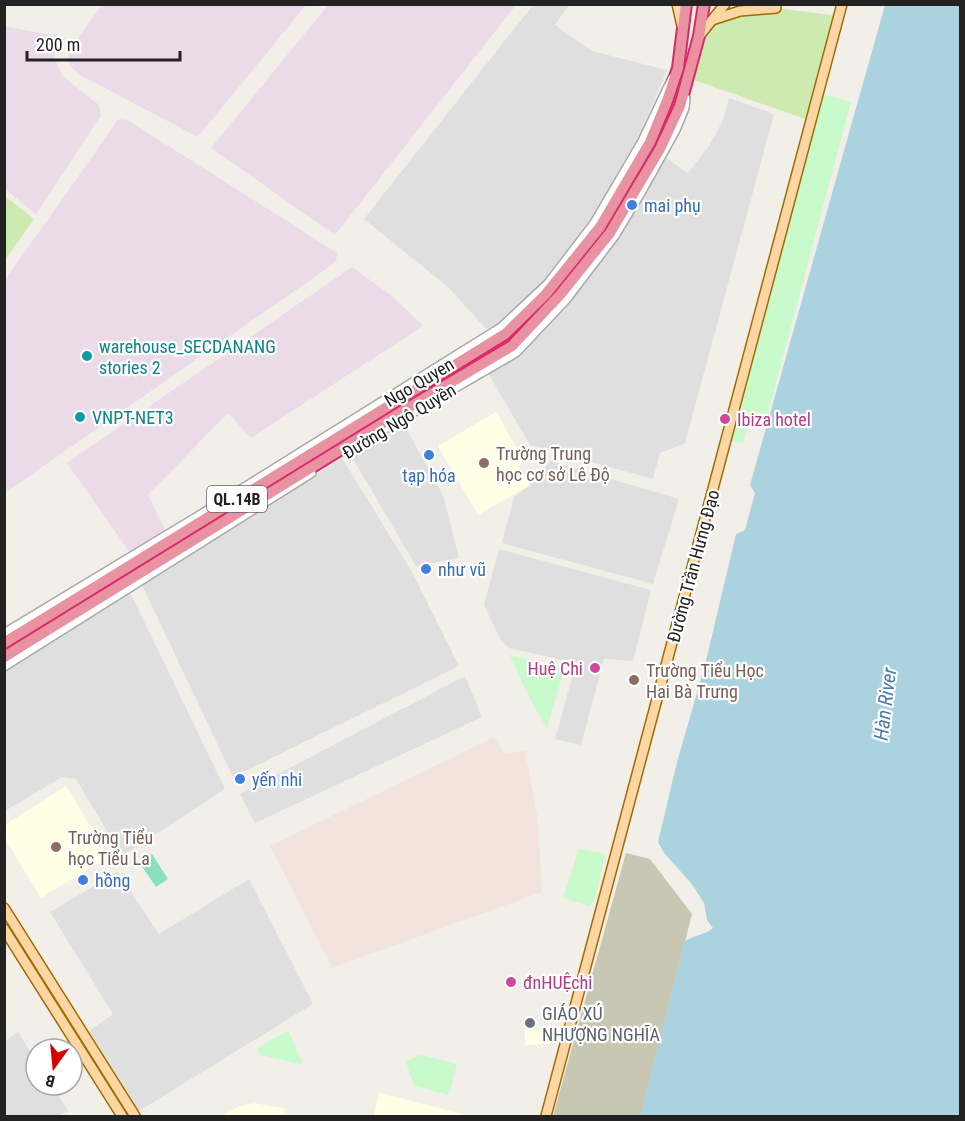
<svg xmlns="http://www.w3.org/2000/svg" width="965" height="1121" viewBox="0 0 965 1121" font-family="'Roboto Condensed',sans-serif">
<rect width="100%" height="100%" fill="#f2efe9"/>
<g fill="#e0dfdf">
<path d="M533 5H569L555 25 592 51 667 70 641 132 594 214 545 280 501 322 486 329 448 287 364 219Z"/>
<path d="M729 98 774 114 685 443 660 453 653 479 530 445 488 373 539 335 602 261 666 158 688 173 709 146 723 120Z"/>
<path d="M403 423 443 495 459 558 416 566 352 457Z"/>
<path d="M342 458 412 572 459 666 233 777 142 585Z"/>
<path d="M550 461 679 499 653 584 502 543 514 497 530 486Z"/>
<path d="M499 549 651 590 633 661 604 659 581 745 555 739 576 663 509 648 501 641 484 605Z"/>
<path d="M130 592 225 789 122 856 76 779 62 777 5 811 4 672Z"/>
<path d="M465 676 482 717 255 823 240 794Z"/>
<path d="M118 872 159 934 249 879 313 1004 139 1111 89 1031 113 1014 50 912Z"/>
<path d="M18 1032 36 1061V1085H51L68 1111 59 1116H5V1041Z"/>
</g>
<g fill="#ebdbe8">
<path d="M102 5V4L306 5 202 132 196 136 82 76 70 66 68 55 75 42Z"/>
<path d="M328 5H516L335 235 211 148Z"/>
<path d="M4 26 56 36 55 59 62 76 98 104 101 115 36 214 5 189Z"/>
<path d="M123 119 129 121 337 253 336 262 5 493V280L118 120Z"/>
<path d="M352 267 391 295 423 326 251 438 228 413 148 495 168 536 133 557 67 463Z"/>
</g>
<g fill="#ffffe5">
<path d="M496 412 523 459 519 467 530 485 478 515 438 446Z"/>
<path d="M66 786 107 854 103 860 41 898 5 839V825Z"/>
<path d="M525 1030 553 1031 550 1044 525 1045Z"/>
<path d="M381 1093 462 1114 465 1116H374L378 1096Z"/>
<path d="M253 1103 283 1108 285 1111 284 1116H222L238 1107Z"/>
</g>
<path fill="#f3e3dd" d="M494 737 504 753 525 751 538 820 542 892 332 968 270 846Z"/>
<path fill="#c7c7b4" d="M626 853 650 859 692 914 641 1116H553Z"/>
<g fill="#cdebb0">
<path d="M776 8 839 16 811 121 688 78 699 38 712 20Z"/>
<path d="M5 196 34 219 5 260Z"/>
</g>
<g fill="#c8facc">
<path d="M822 94 851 102 766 420 751 416 743 444 730 441Z"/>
<path d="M510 655 564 669 547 729 528 695Z"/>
<path d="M579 849 606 854 594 901 589 906 563 898Z"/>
<path d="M285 1032H289L302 1062 300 1064 260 1055 257 1048Z"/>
<path d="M421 1055 457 1064 449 1095 414 1086 406 1062 417 1056Z"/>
</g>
<path fill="#88e0be" d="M152 854 168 879 156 887 139 862Z"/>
<path fill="#aad3df" d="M885 5H960V1116H640L685 941C694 935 705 935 713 928L707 920 704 903 691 883 664 853 658 842 677 762 705 665 736 534 745 530 755 493 750 485Z"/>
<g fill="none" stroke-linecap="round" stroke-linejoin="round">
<g stroke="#a9a9a9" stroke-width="10">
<g id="minor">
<path d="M373 436 516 353 567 299 615 236 641 193 676 130 685 108 686 98"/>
<path d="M4 633 196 517 501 327 548 283 594 223 642 141 672 78"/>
<path d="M4 667 312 473"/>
</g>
</g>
<g stroke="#a06b00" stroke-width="12">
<g id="major">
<path d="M677 4 682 26"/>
<path d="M712 20 740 11 776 8"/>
<path d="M700 35 725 4"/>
<path d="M4 908 135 1116"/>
<path d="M4 929 122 1116"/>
<path d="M546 1116 842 4"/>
</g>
</g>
<g stroke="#dc2a67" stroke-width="14">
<g id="highway">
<path d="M4 643 505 334 545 295 600 227 650 142 667 101 678 68 686 4"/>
<path d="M4 657 403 411 512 346 560 295 610 233 660 149 680 106 699 36 704 4"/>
</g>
</g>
<use href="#minor" stroke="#fff" stroke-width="7"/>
<use href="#major" stroke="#fcd6a4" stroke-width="9"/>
<use href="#highway" stroke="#e892a2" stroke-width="10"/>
</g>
<g fill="#3f7fe0" stroke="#fff" stroke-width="2">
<circle cx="632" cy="205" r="6"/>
<circle cx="429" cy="455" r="6"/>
<circle cx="426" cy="569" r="6"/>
<circle cx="240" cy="779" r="6"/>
<circle cx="83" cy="880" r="6"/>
</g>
<g fill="#0f9aa8" stroke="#fff" stroke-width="2">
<circle cx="87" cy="356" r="6"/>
<circle cx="80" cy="417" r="6"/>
</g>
<g fill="#d1479c" stroke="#fff" stroke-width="2">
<circle cx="725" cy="419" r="6"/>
<circle cx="595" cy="668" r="6"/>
<circle cx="511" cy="982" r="6"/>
</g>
<g fill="#8d6e63" stroke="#fff" stroke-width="2">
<circle cx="484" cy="463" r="6"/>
<circle cx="634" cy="680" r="6"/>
<circle cx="56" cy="847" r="6"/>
</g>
<circle fill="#6b7280" stroke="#fff" stroke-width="2" cx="530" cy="1023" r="6"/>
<g text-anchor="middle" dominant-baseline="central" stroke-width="4.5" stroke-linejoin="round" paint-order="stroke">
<rect fill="#fff" stroke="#646464" stroke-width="1.5" x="207" y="486" width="60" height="26" rx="4.5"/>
<g font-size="16" font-weight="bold" fill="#222">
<text x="237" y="499">QL.14B</text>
</g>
<g font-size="18" fill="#366cbe" stroke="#fff" text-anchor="start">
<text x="644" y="205">mai phụ</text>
<text x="429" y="475" text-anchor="middle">tạp hóa</text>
<text x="438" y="569">như vũ</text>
<text x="252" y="779">yến nhi</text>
<text x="95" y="880">hồng</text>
</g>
<g font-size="18" fill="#0d838f" stroke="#fff" text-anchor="start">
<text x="99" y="346">warehouse_SECDANANG<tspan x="99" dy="21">stories 2</tspan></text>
<text x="92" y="417">VNPT-NET3</text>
</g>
<g font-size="18" fill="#222" stroke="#fff">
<text transform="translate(419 382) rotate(-31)">Ngo Quyen</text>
<text transform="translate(399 421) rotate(-31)">Đường Ngô Quyền</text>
<text transform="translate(693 566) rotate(-75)">Đường Trần Hưng Đạo</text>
</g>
<g font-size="18" fill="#b23c85" stroke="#fff" text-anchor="start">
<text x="737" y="419">Ibiza hotel</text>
<text x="583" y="668" text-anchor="end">Huệ Chi</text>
<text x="523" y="982">đnHUỆchi</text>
</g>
<g font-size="18" fill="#785e54" stroke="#fff" text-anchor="start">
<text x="496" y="453">Trường Trung<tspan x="496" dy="21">học cơ sở Lê Độ</tspan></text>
<text x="646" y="670">Trường Tiểu Học<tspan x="646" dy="21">Hai Bà Trưng</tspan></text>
<text x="68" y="837">Trường Tiểu<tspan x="68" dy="21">học Tiểu La</tspan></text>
</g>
<g font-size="18" fill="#5b616d" stroke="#fff" text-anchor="start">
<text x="542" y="1013">GIÁO XÚ<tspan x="542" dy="21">NHƯỢNG NGHĨA</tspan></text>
</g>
<g font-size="20" font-style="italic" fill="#4a7aab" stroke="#fff">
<text transform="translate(885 704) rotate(-83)">Hàn River</text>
</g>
</g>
<rect width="965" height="1121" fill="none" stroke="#222222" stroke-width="12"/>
<g transform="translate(54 1067) rotate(195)"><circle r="28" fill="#ffffff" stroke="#a7a7a7" stroke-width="1.5"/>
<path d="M0-4.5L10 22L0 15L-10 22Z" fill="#d40000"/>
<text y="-9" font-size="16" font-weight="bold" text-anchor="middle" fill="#222222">B</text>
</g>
<path d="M27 51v9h153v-9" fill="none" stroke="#222222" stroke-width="3"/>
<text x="36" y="51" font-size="18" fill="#222222" stroke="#ffffff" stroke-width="4.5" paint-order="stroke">200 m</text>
</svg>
